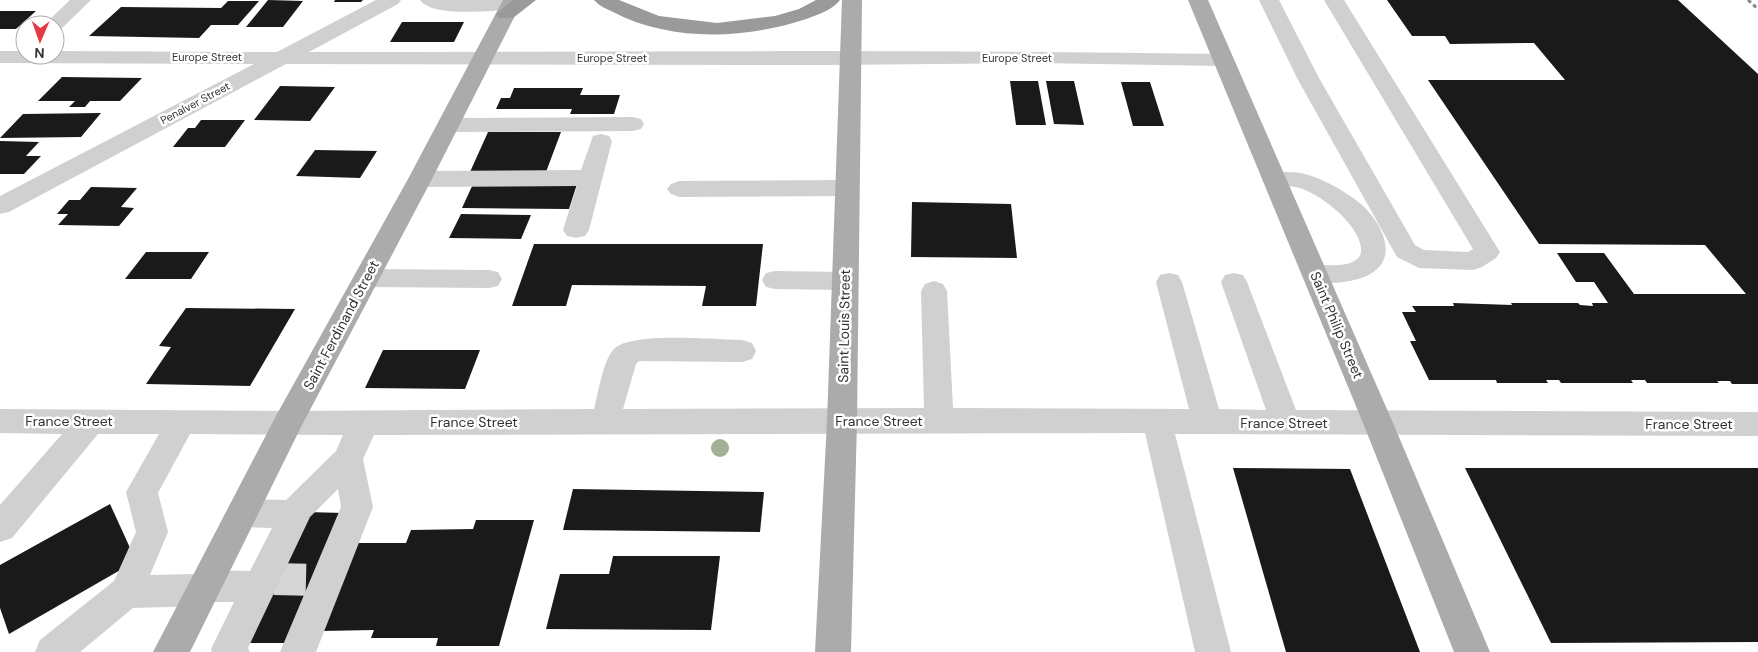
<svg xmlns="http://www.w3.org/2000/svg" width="1758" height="652" viewBox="0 0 1758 652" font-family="'DM Sans',sans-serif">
<rect width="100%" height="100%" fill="#fff"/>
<g fill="#1a1a1a">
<path d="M268 0 303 1 283 27H246Z"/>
<path d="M335 0H363L361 2H334Z"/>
<path d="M1387 0H1678L1758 74V384H1732L1730 381H1717L1719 383H1647L1645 380H1631L1633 383H1561L1559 380H1546L1548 383H1497L1496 380H1429L1410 341H1416L1402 312H1416L1412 306H1454L1453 303 1512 305 1511 303H1578L1580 305 1593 306 1592 303H1608L1594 282H1576L1557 253H1604L1634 294H1746L1705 245 1539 244 1428 80H1565L1534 43 1450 44 1445 36H1412Z"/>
<path d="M228 1H259L238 25H211L199 38 89 36 121 7 221 8Z"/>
<path d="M0 11H36L16 29H0Z"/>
<path d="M402 22H464L454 42H390Z"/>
<path d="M62 77 142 78 120 101H90L85 107H69L75 101H38Z"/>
<path d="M1010 81H1038L1046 125H1016Z"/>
<path d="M1046 81H1074L1084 125 1054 124Z"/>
<path d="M1121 82H1150L1164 126H1133Z"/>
<path d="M280 86 335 87 310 121 254 120Z"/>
<path d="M514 88H583L580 95H620L614 114H570L572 109H496L501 98H510Z"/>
<path d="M101 113 81 137 0 138 23 114Z"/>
<path d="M201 120H245L225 147H173L188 128H195Z"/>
<path d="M488 132H561L546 172H470Z"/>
<path d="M0 141 39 142 26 156H41L24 174H0Z"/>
<path d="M315 150 377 151 360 178 296 176Z"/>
<path d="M473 184H577L569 209 462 208Z"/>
<path d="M91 187 137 188 121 207 134 208 119 226 58 225 68 214H57L69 200H80Z"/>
<path d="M912 202 1011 204 1017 258 911 257Z"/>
<path d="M461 214 531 215 521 239 449 238Z"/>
<path d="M534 244H763L756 306H702L706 286 572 285 566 306H512Z"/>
<path d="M146 252H209L191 279H125Z"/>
<path d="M186 308 295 309 250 386 146 384 171 347 159 346Z"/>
<path d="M383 350H480L465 389 365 388Z"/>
<path d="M1233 468 1350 469 1420 652H1286Z"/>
<path d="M1465 468H1758V642L1551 643Z"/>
<path d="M573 489 764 492 760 532 563 530Z"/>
<path d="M110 504 136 561 9 634 0 608V565Z"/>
<path d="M306 512 344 513 288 643H244Z"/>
<path d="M476 520H534L499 646H436L438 638H371L374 630 321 631 356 543H406L411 530 473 529Z"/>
<path d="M613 556H720L711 630 546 629 560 574H609Z"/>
</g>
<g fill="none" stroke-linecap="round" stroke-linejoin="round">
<path stroke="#d6d6d6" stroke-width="32" stroke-dasharray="32 16" stroke-linecap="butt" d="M274 579 316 580"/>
<g fill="#d0d0d0" fill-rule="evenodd">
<path d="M70 0H91L61 29 55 31V25H44Z"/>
<path d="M376 0H401L398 4 309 52C613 52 918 49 1223 54L1230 56 1233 60 1230 64 1223 66 1037 63 827 65 286 64 9 212 0 214V196L254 64 0 63V51H25V55H55V51L277 52Z"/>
<path d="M420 0H517L520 4 517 8 510 10C490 10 433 18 420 0Z"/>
<path d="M1259 0H1279L1319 78 1415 245 1424 250 1468 252 1473 249 1324 0H1344L1500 252 1496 258 1482 267 1473 270 1419 268 1397 257 1297 78Z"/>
<path d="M633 117 641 119 644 124 641 129 633 131 448 132 440 130 437 125 440 120 448 118Z"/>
<path d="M601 134 609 136 612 141 589 230 585 236 576 238 567 236 563 230 577 186 420 187 412 184 408 179 412 174 420 171 581 170 593 136Z"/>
<path d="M1274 172C1287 172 1299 171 1312 176 1329 182 1348 193 1362 205 1387 228 1401 267 1358 279 1341 284 1321 284 1305 280L1301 273 1305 266C1320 262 1344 270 1357 259 1361 256 1361 253 1361 248 1359 224 1319 192 1296 187 1286 185 1276 188 1266 185L1262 180 1266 175Z"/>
<path d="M846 180 854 183 858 188 854 193 846 196 679 197 671 194 667 189 671 184 679 181Z"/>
<path d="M366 269 489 270 498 272 502 279 498 286 489 288 366 287 357 285 353 278 357 271Z"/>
<path d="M775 271 845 272 854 274 858 281 854 288 845 290 775 289 766 287 762 280 766 273Z"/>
<path d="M1169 273 1178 275 1182 282 1219 409 1266 410 1221 282 1225 275 1234 273 1243 275 1247 282 1296 410 1758 412V436L1175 434 1231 652H1195L1145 433 374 435 363 459 373 507 316 652H280L341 507 338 489 310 517 248 648 250 652H212L211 649 234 602H213L203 606 133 608 80 652H35L40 640 114 581 136 532 126 492 159 434H98L12 538 0 542V505L62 434 0 433V409L288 411 594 409C598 394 603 362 613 350 629 331 716 340 742 340L752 343 756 351 752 359 742 362 639 361 636 364 623 409 924 408 921 291 925 284 934 281 943 284 947 291 953 408 1189 409 1156 282 1160 275ZM190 434 343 435 336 451 286 500 242 499 231 503 226 513 231 523 242 527 272 528 250 571 205 570 194 574 150 575 168 532 158 493Z"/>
</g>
<g fill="#ababab" fill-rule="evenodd">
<path d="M503 0H523L432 179 301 427 190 652H153L277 414 408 179Z"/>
<path d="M842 0H862L857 421 851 652H815L827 421Z"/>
<path d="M1188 0H1208L1393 423 1490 652H1454L1363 423Z"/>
</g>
<g fill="#9a9a9a" fill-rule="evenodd">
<path d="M513 0H536L513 18H499L496 14Z"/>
<path d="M594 0H619L659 16 717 23 775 16 799 9 816 0H840C833 10 815 16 803 20 744 39 670 42 613 12 607 9 599 6 594 0Z"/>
</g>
<path stroke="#888" stroke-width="3" stroke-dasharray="4 3" stroke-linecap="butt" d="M1748 0 1758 9"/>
</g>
<circle fill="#a2b095" cx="720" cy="448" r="9"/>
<g text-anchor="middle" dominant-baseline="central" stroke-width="5" stroke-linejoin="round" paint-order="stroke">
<g font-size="11" fill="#333" stroke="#fff">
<text x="207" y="57">Europe Street</text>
<text x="612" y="58">Europe Street</text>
<text x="1017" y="58">Europe Street</text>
<text transform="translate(195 103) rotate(-28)">Penalver Street</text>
</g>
<g font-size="14" fill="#333" stroke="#fff">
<text transform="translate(341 325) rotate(-62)">Saint Ferdinand Street</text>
<text transform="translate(1337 325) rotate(67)">Saint Philip Street</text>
<text transform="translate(844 326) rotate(-89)">Saint Louis Street</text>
<text x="69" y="421">France Street</text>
<text x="879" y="421">France Street</text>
<text x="474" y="422">France Street</text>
<text x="1284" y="423">France Street</text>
<text x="1689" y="424">France Street</text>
</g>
</g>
<g transform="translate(40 40) rotate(182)"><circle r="24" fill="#ffffff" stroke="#adadad"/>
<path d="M0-4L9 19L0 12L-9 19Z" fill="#e63946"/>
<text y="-8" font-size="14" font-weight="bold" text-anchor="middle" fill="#333333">N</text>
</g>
</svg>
